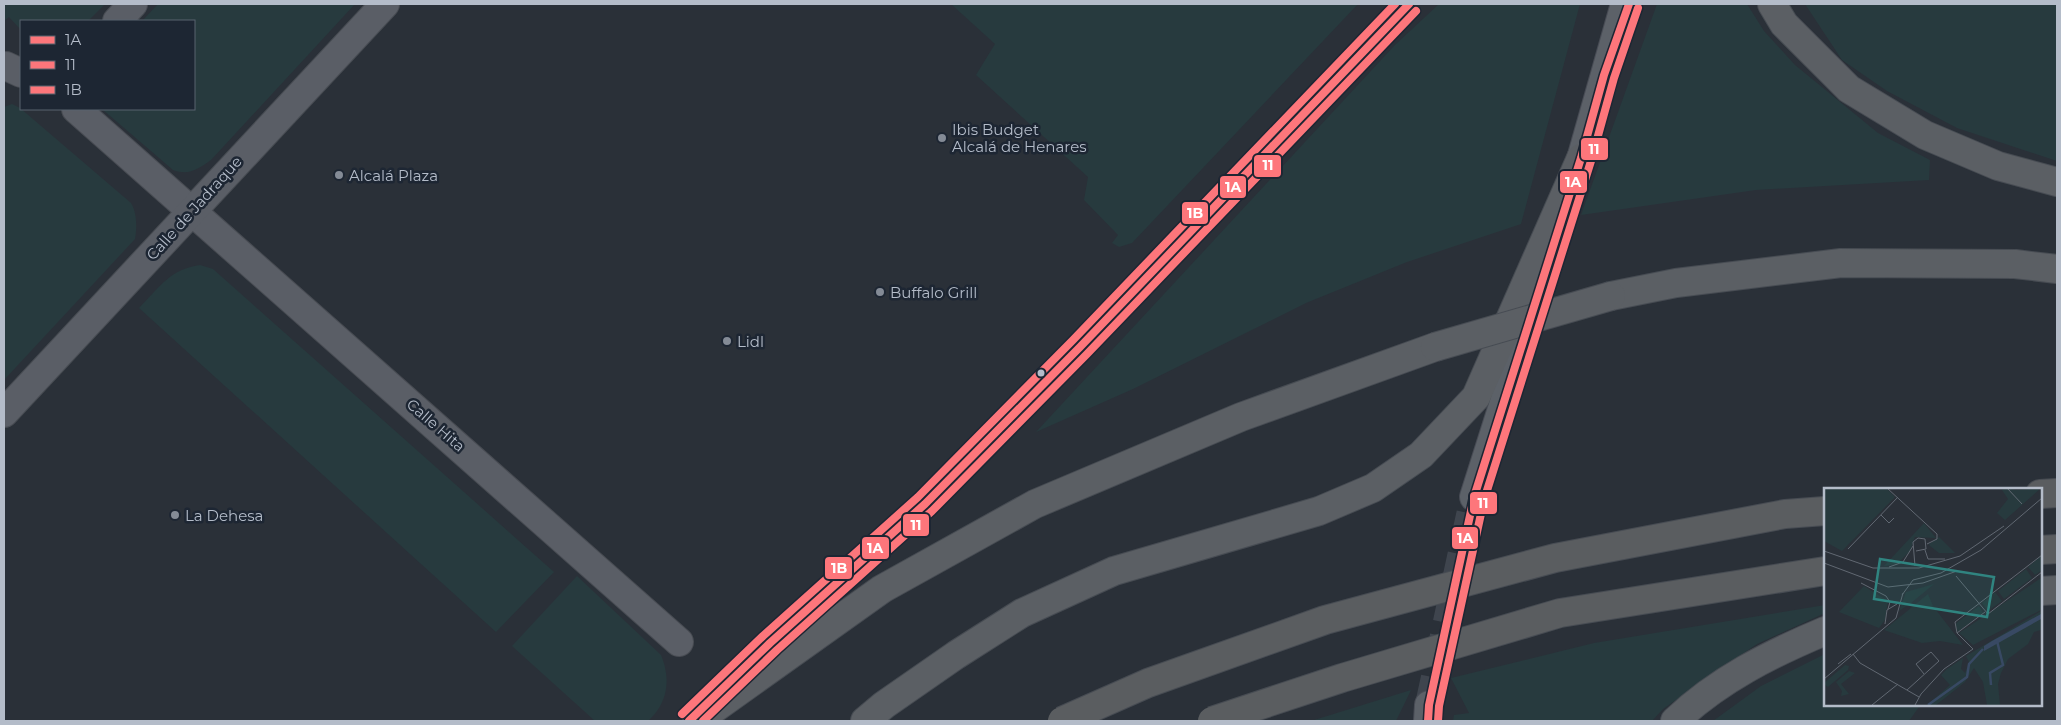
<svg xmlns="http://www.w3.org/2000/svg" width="2061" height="725" viewBox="0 0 2061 725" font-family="Montserrat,sans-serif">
<rect width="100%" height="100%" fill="#2a3038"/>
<g fill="#273a3e">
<path d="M4 4H105L88 21H21V30L9 17 4 21Z"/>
<path d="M158 4H355L211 160C198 169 189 176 173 170L102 109H194V21H142Z"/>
<path d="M951 4H1358L1132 243 1119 247 1112 243 1118 235 1084 200 1088 177 976 75 995 44Z"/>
<path d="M1439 4H1580L1521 224 1407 262 1306 303 1133 389 1036 432 1395 45Z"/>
<path d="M1657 4H1747L1764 31 1795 65 1878 133 1930 160 1929 180 1756 190 1581 215Z"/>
<path d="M1805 4H2057V161L1957 128 1887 91 1842 60Z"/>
<path d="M12 104 20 108 131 203C137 213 137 228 135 239L4 380V107Z"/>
<path d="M200 265 213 269 554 572 496 632 139 308C160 287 170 269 200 265Z"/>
<path d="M577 576 661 655C671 679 668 703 648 721H595L512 646Z"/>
<path d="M1825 605V613L1757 644 1663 709 1652 721H1453L1454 715 1469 713 1451 678 1594 643Z"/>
<path d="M1825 654V704H1921L1909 721H1713L1761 686Z"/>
<path d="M1411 690 1396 721H1311Z"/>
</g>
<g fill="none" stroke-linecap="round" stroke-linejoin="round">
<path stroke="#3f454e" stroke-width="28" stroke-dasharray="28 14" stroke-linecap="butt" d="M1429 705 1474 497"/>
<g stroke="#484c53" stroke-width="30">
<g id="minor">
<path d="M117 21 133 4"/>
<path d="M4 67 6 66 21 73"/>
<path d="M76 109 679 642"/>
<path d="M4 413 385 4"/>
</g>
</g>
<g stroke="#484c55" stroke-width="30">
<g id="primary">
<path d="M1575 180 1625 4"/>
<path d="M1474 497 1555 242"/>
<path d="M1428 721 1429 705"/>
</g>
</g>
<g stroke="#474c53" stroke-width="30">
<g id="trunk">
<path d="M1772 4 1784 24 1849 89 1925 135 1998 166 2057 182"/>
<path d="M1611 296 1676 283 1841 263 2015 264 2057 269"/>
<path d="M2040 591 2057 590"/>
<path d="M697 721 882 589 1035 504 1241 417 1435 347"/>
<path d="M865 721 884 705 956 655 1022 613 1114 571 1319 511 1373 488 1421 455 1476 397 1581 158"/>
<path d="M1675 721C1718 680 1770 654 1825 631"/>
</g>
</g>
<g stroke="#474c53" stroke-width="30">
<g id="motorway">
<path d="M2040 494 2057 493"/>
<path d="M2040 550 2057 549"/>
</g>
</g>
<use href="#minor" stroke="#5a5e66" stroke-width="28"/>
<use href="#primary" stroke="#5c6168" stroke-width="28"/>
<use href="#trunk" stroke="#5b5f64" stroke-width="28"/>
<use href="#motorway" stroke="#5a5d60" stroke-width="28"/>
<g stroke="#474c53" stroke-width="30" stroke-linecap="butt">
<path id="trunk-bridge" d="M1435 347 1611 296"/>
</g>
<g stroke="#474c53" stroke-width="30" stroke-linecap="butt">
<g id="motorway-bridge">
<path d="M1062 721 1148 683 1325 620 1555 558 1785 514 1825 511"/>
<path d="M1212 721 1342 678 1560 613 1825 571"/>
</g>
</g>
<use href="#trunk-bridge" stroke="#5b5f64" stroke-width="28"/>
<use href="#motorway-bridge" stroke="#5a5d60" stroke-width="28"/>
<g stroke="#1d2633" stroke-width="11">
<g id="bus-1">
<path d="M689 721 770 643 925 504 1080 347 1409 4"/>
<path d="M1428 721 1429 705 1474 497 1581 158 1604 75 1629 4"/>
</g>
</g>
<g stroke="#1d2633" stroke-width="11">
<g id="bus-2">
<path d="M703 721 777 650 932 511 1087 354 1416 11"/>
<path d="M1438 721 1439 706 1484 500 1591 161 1614 78 1638 8"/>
</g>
</g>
<g stroke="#1d2633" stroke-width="11">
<path id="bus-3" d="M682 714 763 636 918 497 1073 340 1395 4"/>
</g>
<use href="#bus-1" stroke="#fd767b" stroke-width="8"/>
<use href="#bus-2" stroke="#fd767b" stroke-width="8"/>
<use href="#bus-3" stroke="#fd767b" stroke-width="8"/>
</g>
<g fill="#848b96" stroke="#1d2633" stroke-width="2">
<circle cx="942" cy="138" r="5"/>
<circle cx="339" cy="175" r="5"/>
<circle cx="880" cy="292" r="5"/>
<circle cx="727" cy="341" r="5"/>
<circle cx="175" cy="515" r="5"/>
</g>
<circle fill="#b4bcc9" stroke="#1d2633" stroke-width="2" cx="1041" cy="373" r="4.5"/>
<g text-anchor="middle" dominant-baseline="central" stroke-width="5" stroke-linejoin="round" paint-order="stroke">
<g font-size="15" fill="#b4bcc9" stroke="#1d2633" text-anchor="start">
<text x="952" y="129">Ibis Budget<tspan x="952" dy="17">Alcalá de Henares</tspan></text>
<text x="349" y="175">Alcalá Plaza</text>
<text x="890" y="292">Buffalo Grill</text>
<text x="737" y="341">Lidl</text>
<text x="185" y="515">La Dehesa</text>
</g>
<g font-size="15" fill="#b4bcc9" stroke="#1d2633">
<text transform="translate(194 208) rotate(-48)">Calle de Jadraque</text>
<text transform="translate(436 425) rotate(41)">Calle Hita</text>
</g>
</g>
<g transform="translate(1824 488)">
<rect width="218" height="218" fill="#2a3038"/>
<path d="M0 0H62L71 9 18 63 0 53ZM181 0 192 2 217 0 181 32 173 25 184 11 178 2ZM100 35 112 50 91 49 86 63 73 76 60 78ZM115 49 131 65H115L106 58 105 56ZM217 68V83L211 87 204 79ZM202 81 208 90 180 111 174 103ZM217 90V122L149 157 135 145ZM110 96 87 115 75 123 82 104ZM40 98 64 113 61 132 55 140 15 124ZM171 104 178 113 164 123 158 115ZM104 106 109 118 139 157 116 153 98 155 60 142ZM155 118 159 125 134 144 131 136ZM217 123V142L210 144 204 156 184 171 177 185 174 196 176 217H163L159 194 150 180 141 194 112 217H103L126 197 117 187 123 181 139 170 137 181 141 185 145 174 142 168ZM21 177 25 178 24 182 4 199 1 197 0 202V195ZM25 183 31 185 17 196 25 206 17 208 18 203 12 194Z" fill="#273a3e"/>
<path d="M217 126V131L160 163V158L168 153Z" fill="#384963"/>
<path fill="none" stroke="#384963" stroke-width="2.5" d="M167 197 166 185 179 177 173 153M104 217 143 189 145 176 159 161"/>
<path fill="none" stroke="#616872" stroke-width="1" d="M63 0 113 46V51L103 56M183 0 198 16M57 27 65 35 70 30M24 61 74 9M101 62 104 71H121M0 63 49 80H95L136 68 180 38M0 75 64 99 99 95 133 83M91 78 89 54 94 50 101 51 102 61 92 63M65 79 79 74 89 58M132 88 164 126 218 84M37 95 62 108 66 114 64 121M78 107 89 92 117 85 157 62 218 10M61 136 63 122 73 116M133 145 131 134 218 67M29 166 36 175 95 209M14 176 27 166M100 186 92 176 107 164M0 191 72 130 79 105M83 202 115 173 107 164M48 217 74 196M91 217 97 206 120 181 149 161 133 145 161 124"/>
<path fill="#308480" fill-opacity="0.15" stroke="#308480" stroke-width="2.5" d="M56 71 170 89 163 129 50 111Z"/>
<rect width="218" height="218" fill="none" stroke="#b4bcc9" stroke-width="2.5"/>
</g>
<g stroke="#1d2633" stroke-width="2">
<rect x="1580" y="137" width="29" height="24" rx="5" fill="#fd767b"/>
<rect x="1253" y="154" width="29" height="24" rx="5" fill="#fd767b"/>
<rect x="1559" y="170" width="29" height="24" rx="5" fill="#fd767b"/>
<rect x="1219" y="175" width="28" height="24" rx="5" fill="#fd767b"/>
<rect x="1181" y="201" width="28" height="24" rx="5" fill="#fd767b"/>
<rect x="1469" y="491" width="29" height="24" rx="5" fill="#fd767b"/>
<rect x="902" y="513" width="28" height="24" rx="5" fill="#fd767b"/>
<rect x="1451" y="526" width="28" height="24" rx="5" fill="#fd767b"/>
<rect x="861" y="536" width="29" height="24" rx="5" fill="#fd767b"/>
<rect x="824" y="556" width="29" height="24" rx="5" fill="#fd767b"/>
</g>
<g font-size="14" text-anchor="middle" font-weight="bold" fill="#fff">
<text x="1594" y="154">11</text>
<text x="1268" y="170">11</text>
<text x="1573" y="187">1A</text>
<text x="1233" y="192">1A</text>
<text x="1195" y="218">1B</text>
<text x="1483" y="508">11</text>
<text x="916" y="530">11</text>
<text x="1465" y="543">1A</text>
<text x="875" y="553">1A</text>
<text x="839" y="573">1B</text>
</g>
<rect width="2061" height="725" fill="none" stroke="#b4bcc9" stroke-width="10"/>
<rect x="20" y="20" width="175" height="90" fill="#1d2633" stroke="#59626f"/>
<rect x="30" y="36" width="25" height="8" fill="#fd767b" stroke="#59626f"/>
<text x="65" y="45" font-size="15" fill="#b4bcc9">1A</text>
<rect x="30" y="61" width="25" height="8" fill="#fd767b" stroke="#59626f"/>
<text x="65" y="70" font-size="15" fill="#b4bcc9">11</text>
<rect x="30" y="86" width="25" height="8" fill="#fd767b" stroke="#59626f"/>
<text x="65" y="95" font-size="15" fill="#b4bcc9">1B</text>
</svg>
